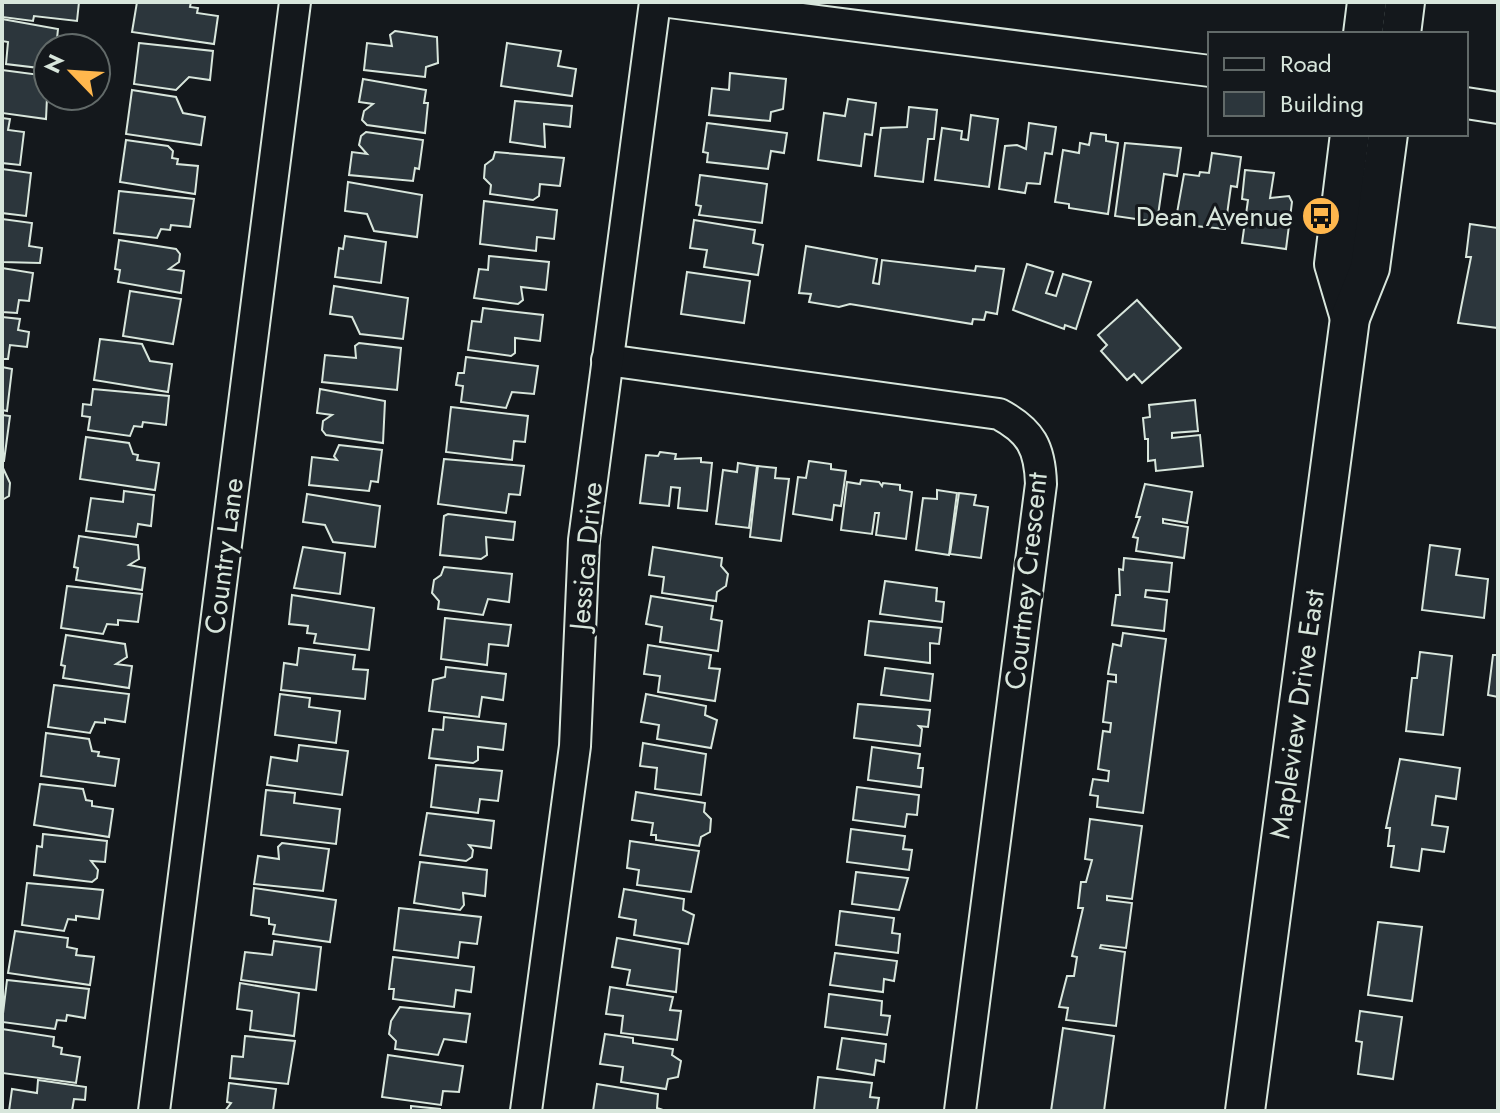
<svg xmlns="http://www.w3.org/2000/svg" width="1500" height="1113" viewBox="0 0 1500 1113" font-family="Jost,sans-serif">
<rect width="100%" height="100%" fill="#14181c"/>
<g fill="#2c363c" stroke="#d8e6dc" stroke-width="2">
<path d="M3 2H79L77 21 34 16 33 21 2 17Z"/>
<path d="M137 2H191L190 7 198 8 197 13 218 16 214 44 132 32Z"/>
<path d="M2 19 58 29 56 48H48V69L6 64 8 42 2 41Z"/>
<path d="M395 31 437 37 438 63 426 67 425 77 364 70 367 43 392 46 390 35Z"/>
<path d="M139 43 213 51 210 80 189 77 176 90 134 84Z"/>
<path d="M507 43 561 51 558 66 576 69 572 96 501 86Z"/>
<path d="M2 70 48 76 46 119 2 113Z"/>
<path d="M730 73 786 79 783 109 771 112 770 121 709 115 712 88 729 90Z"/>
<path d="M363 79 426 90 424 103H428L425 133 367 125 362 120 364 111 373 104 359 102Z"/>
<path d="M132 90 176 97 183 113 205 117 201 145 126 134Z"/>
<path d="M848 99 876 103 872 135 865 134 861 166 818 160 824 113 845 116Z"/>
<path d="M515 101 572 106 570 127 544 124 545 147 510 142Z"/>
<path d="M909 107 937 110 934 139H928L923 182 875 176 881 128 907 127Z"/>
<path d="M971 115 998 119 989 187 935 180 942 128 962 131 961 139 968 140Z"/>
<path d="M2 118 10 119 8 130 24 132 20 165 2 163Z"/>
<path d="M707 123 787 133 784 153 771 151 768 169 707 162 708 153 703 152Z"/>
<path d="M1029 123 1056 127 1052 154 1045 153 1040 184 1027 183 1025 193 999 189 1005 146 1017 145 1026 149Z"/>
<path d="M366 132 423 140 419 169 415 168 413 181 349 175 352 152 367 154 359 145 361 136Z"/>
<path d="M1091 133 1106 135V141L1118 143 1108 214 1069 208V204L1055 202 1063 150 1079 153 1080 143 1089 145Z"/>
<path d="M126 140 168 146 173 151 172 158 178 159 177 164 198 166 195 194 120 182Z"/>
<path d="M1125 143 1181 148 1177 176 1164 174 1157 222 1115 216Z"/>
<path d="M495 152 564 158 560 186 540 184 539 196 533 200 490 194 491 185 484 178 485 165 493 159Z"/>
<path d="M1212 153 1241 157 1237 187 1231 186 1225 229 1175 224 1184 174 1199 176 1200 172 1209 173Z"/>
<path d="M2 169 31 173 26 216 2 213Z"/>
<path d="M1245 170 1274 173 1270 198 1289 196 1292 202 1286 249 1242 243 1248 200 1242 199Z"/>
<path d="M700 175 767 184 762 223 699 215 701 206 696 205Z"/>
<path d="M348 182 422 195 417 237 374 231 367 214 345 211Z"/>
<path d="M119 191 194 199 190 227 171 225 170 230 161 229 157 238 114 233Z"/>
<path d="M484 201 557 210 554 239 537 237 536 251 480 244Z"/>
<path d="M2 219 32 223 29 246 42 248 40 263 2 262Z"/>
<path d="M694 220 755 230 753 243 763 245 758 275 704 267 707 250 690 248Z"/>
<path d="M1470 224 1498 228V328L1458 323 1471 257H1466Z"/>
<path d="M345 236 386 242 381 283 335 277 339 248 343 249Z"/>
<path d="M119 240 176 249 180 254 179 262 169 269 184 271 181 293 118 282 120 270 115 269Z"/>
<path d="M806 246 877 259 873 283 879 284 882 260 975 271 976 266 1004 269 997 314 986 312 984 320 973 319 972 324 850 304 839 307 809 302 811 294 799 293Z"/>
<path d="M489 256 549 262 546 290 521 287 523 300 518 304 474 298 479 269 488 270Z"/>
<path d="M1027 264 1053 272 1046 293 1056 296 1063 274 1091 282 1076 329 1065 325 1064 329 1013 310Z"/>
<path d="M2 268 33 273 29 301 19 300 17 313 2 312Z"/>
<path d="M687 272 750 281 744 323 681 314Z"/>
<path d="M334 286 408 298 403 339 360 334 352 317 330 314Z"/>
<path d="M130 291 181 299 173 344 123 336Z"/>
<path d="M1137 300 1181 348 1142 383 1134 374 1127 380 1101 351 1107 345 1098 335Z"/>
<path d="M483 308 543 315 540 341 515 338V353L511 356 468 350 472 321 481 322Z"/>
<path d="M2 317 20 319 18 330 29 332 27 347 10 345 8 359H2Z"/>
<path d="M100 339 142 344 150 361 172 364 168 392 94 380Z"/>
<path d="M359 343 401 348 397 390 322 382 325 355 356 358 355 346Z"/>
<path d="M466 357 538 366 534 394 512 392 506 408 461 402 463 386 456 385 458 373H464Z"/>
<path d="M2 367 12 369 7 411 2 410Z"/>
<path d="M93 389 169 396 166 425 143 422 142 427 134 426 130 436 88 430 90 417 82 416 83 404 91 405Z"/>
<path d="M320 389 385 401 383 443 326 435 322 430 323 421 332 415 317 413Z"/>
<path d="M1195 400 1198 431 1172 433V438L1200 435 1203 466 1156 471 1155 460 1148 461V439H1145L1143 418 1150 417 1149 405Z"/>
<path d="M451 407 528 416 525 442 514 441 512 460 446 452Z"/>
<path d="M2 415 10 416 4 461H2Z"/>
<path d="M86 437 129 443 133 454 138 455 137 460 159 463 155 490 80 479Z"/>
<path d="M339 445 382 450 378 482 371 481 369 491 309 485 312 457 337 460 334 456Z"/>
<path d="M660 452 676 454 675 459 701 458V462L712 463 707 511 678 508 680 488 671 487 669 506 640 503 646 455 658 456Z"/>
<path d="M444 459 524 466 520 495 509 494 506 513 438 504Z"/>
<path d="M809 461 831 464V469L846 471 841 506 834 505 832 520 793 514 798 477 806 478Z"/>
<path d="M738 463 757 466 749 528 716 524 723 470 737 472Z"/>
<path d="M2 466 10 483 9 496 2 500Z"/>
<path d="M758 466 776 468 775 478 789 479 781 541 750 537Z"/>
<path d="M861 480 879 482 882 486 883 483 900 485V490L912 492 906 539 876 535 879 513H875L872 534 841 530 847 482 860 484Z"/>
<path d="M1145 484 1192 492 1187 523 1163 519V523L1188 527 1184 558 1136 551 1138 538 1133 537 1140 517H1136Z"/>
<path d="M937 490 957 493 949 555 916 550 923 498 937 499Z"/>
<path d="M124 491 154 495 151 526 138 524 136 537 86 531 91 498 123 502Z"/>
<path d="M959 493 976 495 974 505 988 507 981 558 950 554Z"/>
<path d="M307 494 380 506 375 547 333 542 325 525 303 522Z"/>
<path d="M448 514 515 522 513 540 486 537 487 555 481 559 440 555 444 516Z"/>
<path d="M79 536 138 545 139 559 129 565 145 568 142 590 76 580 78 568 74 567Z"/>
<path d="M1430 545 1460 549 1456 575 1488 579 1484 618 1422 610Z"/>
<path d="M303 547 345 553 340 594 294 588Z"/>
<path d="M653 547 722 558 721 566 728 574 726 586 717 592 716 601 662 593 664 577 649 575Z"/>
<path d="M1124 558 1172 563 1169 592 1146 590 1145 597 1167 600 1164 631 1112 625 1116 595H1120L1119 569 1123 570Z"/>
<path d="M444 567 512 574 509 602 488 599 483 615 438 609 439 601 432 593 434 580 441 575Z"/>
<path d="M885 581 937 588 936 601 944 602 942 622 880 614Z"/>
<path d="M67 586 142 594 138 622 118 620V625L107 624 103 634 61 628Z"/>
<path d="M292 595 374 608 369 650 314 643 316 634 307 633 308 626 289 624Z"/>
<path d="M651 596 713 606 711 619 722 621 718 651 660 642 662 627 646 624Z"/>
<path d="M445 618 511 625 508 646 489 644 487 665 441 659Z"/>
<path d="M869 621 941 628 939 644 930 643V663L865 655Z"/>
<path d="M1123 633 1166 639 1143 813 1097 807 1098 796 1090 795 1093 779 1108 781 1109 771 1098 769 1103 731 1110 732 1111 723 1103 722 1108 681 1116 682V675L1108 674 1113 644 1121 646Z"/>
<path d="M66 635 125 644 127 657 116 664 132 666 129 688 63 678 65 666 61 665Z"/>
<path d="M648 645 711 655 709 668 720 669 715 701 658 692 660 676 644 674Z"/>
<path d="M299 648 355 655 353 669 368 670 365 699 281 690 284 663 297 665Z"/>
<path d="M1420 652 1452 656 1443 735 1406 731 1412 678H1417Z"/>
<path d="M1493 655H1498V697L1488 695Z"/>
<path d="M446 667 506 674 503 700 482 697 479 717 429 711 433 680 445 677Z"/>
<path d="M885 668 933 674 930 701 881 695Z"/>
<path d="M54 685 129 694 125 722 105 719V723L95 722 90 733 48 727Z"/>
<path d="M280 694 310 698 309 707 340 711 336 743 275 735Z"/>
<path d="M646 694 706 706 705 715 717 720 711 748 657 739 659 725 641 722Z"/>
<path d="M858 704 930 710 928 727 919 726 922 729 920 746 854 738Z"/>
<path d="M444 717 506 724 503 750 478 747V760L473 763 429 758 433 729 443 730Z"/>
<path d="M46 733 89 739 92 751 99 752 98 756 119 759 115 786 41 776Z"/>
<path d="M643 743 706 754 701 795 655 789 657 768 640 766Z"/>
<path d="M299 745 348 751 342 795 267 785 271 757 297 761Z"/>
<path d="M872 747 920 754 918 768H923L921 787 868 780Z"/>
<path d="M1400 759 1460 768 1456 799 1436 796 1432 825 1448 827 1444 852 1422 849 1419 871 1391 867 1394 846H1388L1390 828H1386Z"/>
<path d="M436 765 502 771 498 801 480 799 478 813 431 807Z"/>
<path d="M40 784 83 789 86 800 92 801V806L113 809 109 837 34 825Z"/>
<path d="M857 787 919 795 917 815 907 814 905 827 853 820Z"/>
<path d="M266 790 295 793 294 803 340 809 336 844 261 835Z"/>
<path d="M636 792 705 803 704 812 711 819 710 832 701 837 699 846 656 840V835H651L653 823 632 820Z"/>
<path d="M427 813 494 821 491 848 469 845 473 850 472 857 466 861 420 855Z"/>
<path d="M1090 819 1142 826 1132 899 1107 896V900L1132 903 1126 948 1101 945 1100 948 1125 952 1116 1026 1066 1020 1068 1008 1059 1007 1067 976H1074L1077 957 1072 956 1083 908H1078L1081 882H1086L1092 860 1085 859Z"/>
<path d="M851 829 905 836 903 849 912 850 909 870 847 862Z"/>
<path d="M43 834 107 841 105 862 91 861 98 870 97 878 92 882 34 875 37 846 42 847Z"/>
<path d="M630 841 699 851 691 892 637 885 639 870 627 868Z"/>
<path d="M282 843 329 849 323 891 254 884 258 856 279 859 278 847Z"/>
<path d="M420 862 487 870 485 896 463 893 464 905 460 910 414 903Z"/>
<path d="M856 872 908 878 899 910 852 904Z"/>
<path d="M27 883 103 890 99 919 76 916V920L68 919 64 931 22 925Z"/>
<path d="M254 888 336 900 330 942 273 934 275 925 269 924V918L251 915Z"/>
<path d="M624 889 684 899 683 910 694 915 688 944 634 935 636 920 619 917Z"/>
<path d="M399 908 481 917 477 944 460 942 458 958 394 950Z"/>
<path d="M840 911 894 918 892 933 900 934 898 953 836 945Z"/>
<path d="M1378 922 1422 927 1412 1001 1368 995Z"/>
<path d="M15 931 68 938 67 947 77 949 76 955 94 957 90 985 8 973Z"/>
<path d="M617 938 680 949 676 992 627 985 630 970 612 967Z"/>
<path d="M274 941 321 947 316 990 241 980 245 952 272 955Z"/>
<path d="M835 953 897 961 894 981 884 979 883 992 830 985Z"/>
<path d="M393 957 474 967 471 992 456 990 454 1007 393 999 394 989H389Z"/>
<path d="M7 980 89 989 85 1018 67 1015 66 1021 57 1020 55 1029 2 1022Z"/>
<path d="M240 983 299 993 294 1036 250 1030 252 1011 237 1009Z"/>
<path d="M610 987 673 997 670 1010 681 1011 677 1040 621 1033 623 1016 606 1014Z"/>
<path d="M829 994 882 1001 881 1015 890 1016 887 1035 825 1027Z"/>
<path d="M400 1007 470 1014 466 1042 444 1039 438 1055 395 1049 396 1041 389 1034 391 1021Z"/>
<path d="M1360 1011 1402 1017 1393 1079 1358 1074 1362 1042 1356 1041Z"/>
<path d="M1063 1028 1114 1036 1104 1111H1051Z"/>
<path d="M2 1029 54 1037 53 1046 62 1048 61 1054 80 1057 76 1083 2 1073Z"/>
<path d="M605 1034 633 1038V1043L673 1049 672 1055 681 1061 678 1077 668 1079 666 1089 621 1082 623 1067 600 1064Z"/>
<path d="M245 1036 295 1041 288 1084 230 1078 232 1056 243 1057Z"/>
<path d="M842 1038 886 1044 884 1062 876 1060 874 1075 837 1069Z"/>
<path d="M388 1055 463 1066 459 1092 443 1091 441 1105 382 1097Z"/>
<path d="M818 1077 872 1083 870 1097 879 1098 877 1111 814 1110Z"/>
<path d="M38 1080 86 1087 85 1100 74 1099 72 1111H9L12 1089 37 1093Z"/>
<path d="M229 1083 276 1089 273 1111H225L231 1103 227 1102Z"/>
<path d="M597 1084 658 1094 657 1108 666 1111H593Z"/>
<path d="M411 1106 440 1109V1111H411Z"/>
</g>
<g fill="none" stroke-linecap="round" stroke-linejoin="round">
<g stroke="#d8e6dc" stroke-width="34">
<g id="minor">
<path d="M669 2 1210 71"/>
<path d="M1466 103 1498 108"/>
<path d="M607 360 999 414C1031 431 1040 448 1041 484L960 1111"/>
<path d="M154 1111 295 2"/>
<path d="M526 1111 575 746 584 540 655 2"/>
</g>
</g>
<g stroke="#d8e6dc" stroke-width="42">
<g id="major">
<path d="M1363 34 1367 2"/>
<path d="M1401 34 1405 2"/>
<path d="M1350 318 1334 264 1350 134"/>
<path d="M1245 1111 1350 318 1370 268 1388 134"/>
</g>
</g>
<use href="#minor" stroke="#14181c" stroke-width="30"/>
<use href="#major" stroke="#14181c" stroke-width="38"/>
</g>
<defs>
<g id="bus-disc" transform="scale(2)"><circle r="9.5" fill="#ffb74d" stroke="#14181c"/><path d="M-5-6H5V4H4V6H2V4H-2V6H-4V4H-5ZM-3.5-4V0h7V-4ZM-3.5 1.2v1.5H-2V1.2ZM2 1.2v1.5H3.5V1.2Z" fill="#111"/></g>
</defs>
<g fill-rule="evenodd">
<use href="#bus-disc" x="1321" y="216"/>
</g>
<g text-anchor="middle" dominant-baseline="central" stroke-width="6" stroke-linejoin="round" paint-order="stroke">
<g font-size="28" fill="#d8e6dc" stroke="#14181c" text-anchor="end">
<text x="1293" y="216">Dean Avenue</text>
</g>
<g font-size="28" fill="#d8e6dc" stroke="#14181c">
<text transform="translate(224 556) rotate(-83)">Country Lane</text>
<text transform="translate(586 556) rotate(-85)">Jessica Drive</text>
<text transform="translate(1026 581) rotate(-84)">Courtney Crescent</text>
<text transform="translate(1297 714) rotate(-82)">Mapleview Drive East</text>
</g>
</g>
<rect width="1500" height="1113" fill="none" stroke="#d8e6dc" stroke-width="8"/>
<rect x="1208" y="32" width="260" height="104" fill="#14181c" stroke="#626a69" stroke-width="2"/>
<rect x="1224" y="58" width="40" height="12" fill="#14181c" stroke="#626a69" stroke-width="2"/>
<text x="1280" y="72" font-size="24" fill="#d8e6dc">Road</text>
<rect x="1224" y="92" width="40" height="24" fill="#2c363c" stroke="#626a69" stroke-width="2"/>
<text x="1280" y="112" font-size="24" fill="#d8e6dc">Building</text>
<g transform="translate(72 72) rotate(295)"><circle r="38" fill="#14181c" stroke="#626a69" stroke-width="2"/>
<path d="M0-6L14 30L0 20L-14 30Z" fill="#ffb74d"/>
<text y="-12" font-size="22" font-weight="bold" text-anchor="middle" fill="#d8e6dc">N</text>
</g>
</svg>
